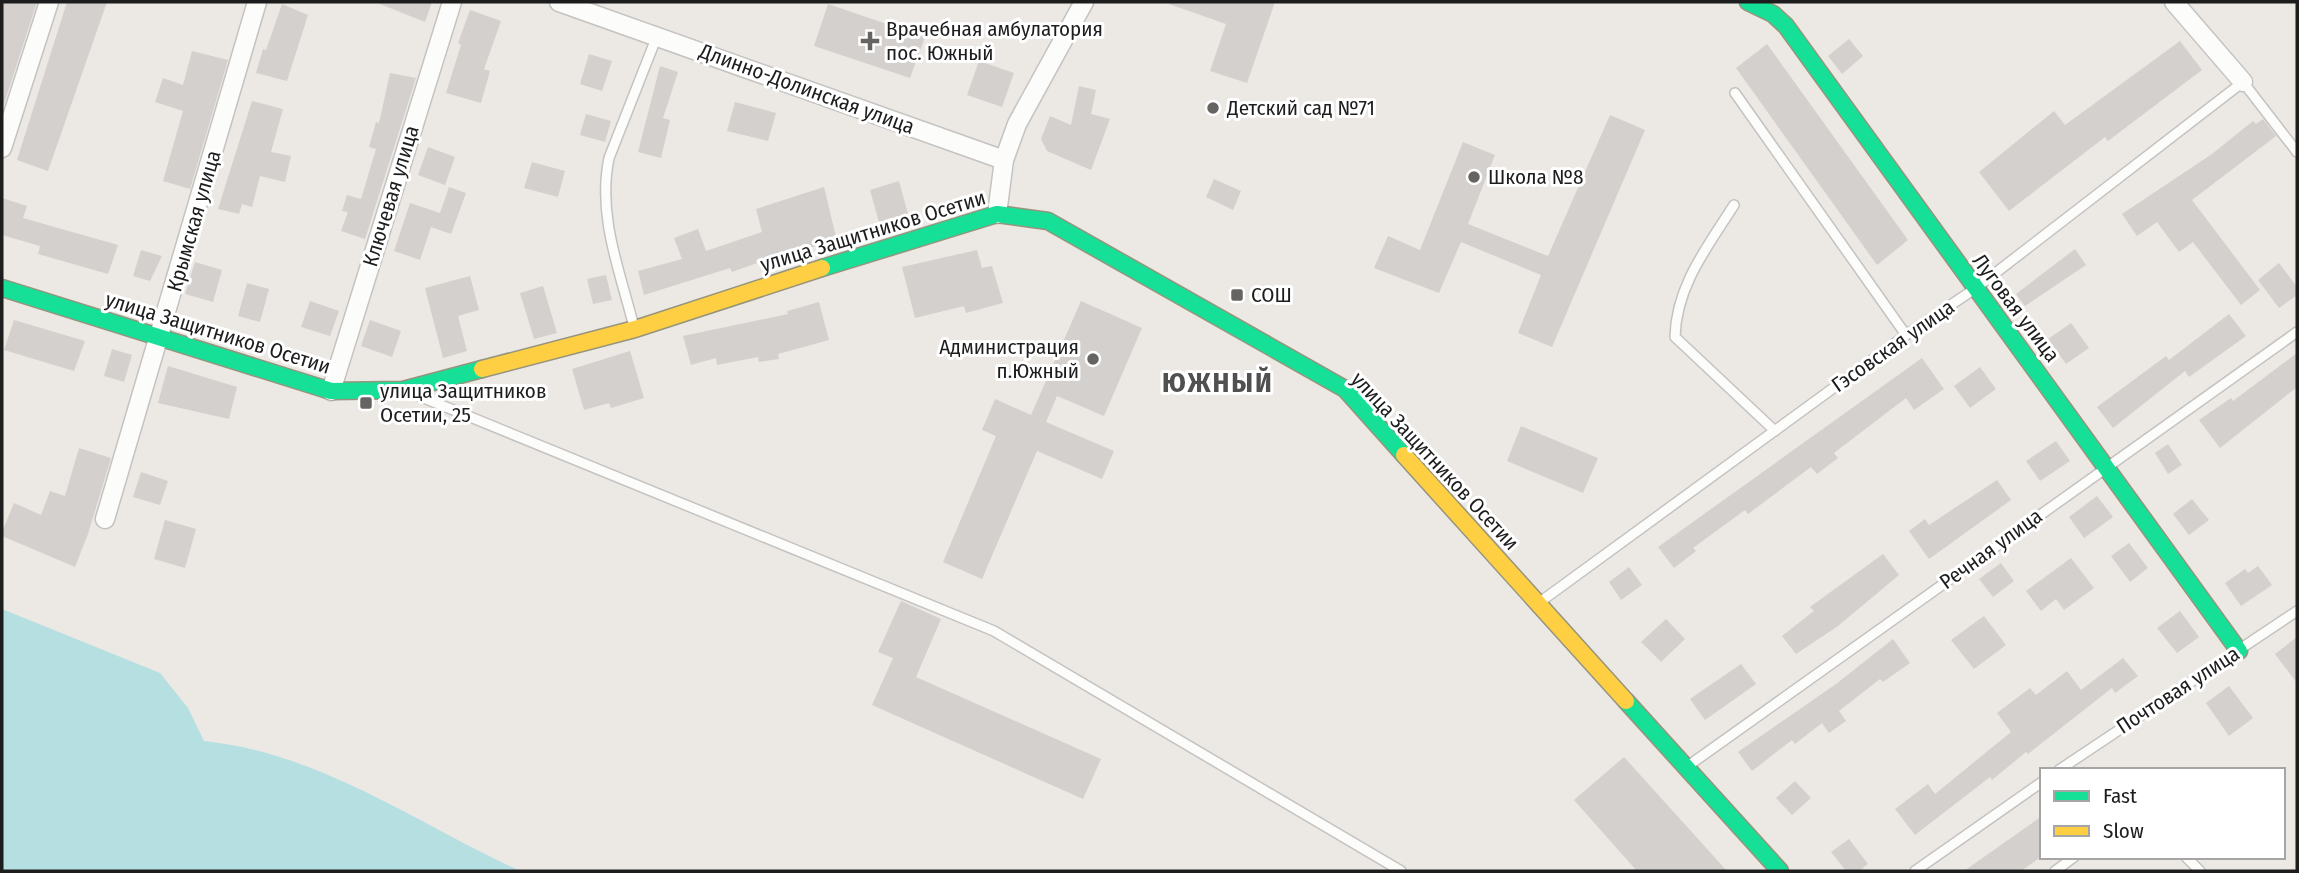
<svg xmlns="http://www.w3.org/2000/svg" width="2299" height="873" viewBox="0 0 2299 873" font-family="'Fira Sans Condensed',sans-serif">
<rect width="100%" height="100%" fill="#ece8e4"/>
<path fill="#b5dfe1" d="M2 609 160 673 188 708 204 741C320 753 416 823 520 871H2Z"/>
<g fill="#d4d0cd">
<path d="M2 2H37L2 110Z"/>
<path d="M67 2H107L48 171 17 160Z"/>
<path d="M375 2H432L425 22Z"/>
<path d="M1169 2H1275L1247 83 1210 71 1226 24 1169 4Z"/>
<path d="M282 4 308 15 287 81 256 73 263 49 266 50Z"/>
<path d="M828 4 925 37 910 78 814 46Z"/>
<path d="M470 10 501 21 484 69 490 71 481 103 446 93 461 45 458 43Z"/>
<path d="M1849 39 1863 56 1842 74 1828 56Z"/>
<path d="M2180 41 2202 70 2108 141 2105 137 2009 211 1979 172 2054 111 2065 125Z"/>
<path d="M1767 44 1908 240 1877 265 1736 68Z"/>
<path d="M192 51 228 60 190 189 163 181 183 111 155 102 163 78 183 85Z"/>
<path d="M589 54 612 61 602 91 580 84Z"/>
<path d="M979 61 1014 73 1002 107 967 95Z"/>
<path d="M660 66 678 72 663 118 670 120 661 158 638 152Z"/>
<path d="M390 73 416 78 365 239 341 231 348 212 342 211 347 195 361 199 376 149 369 147 376 122 379 123Z"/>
<path d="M1079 86 1096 90 1091 114 1110 119 1091 170 1047 151 1041 139 1050 116 1071 125Z"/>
<path d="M252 101 283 109 271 152 291 156 285 182 260 176 252 207 242 204 239 214 218 209Z"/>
<path d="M735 102 776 113 768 141 727 131Z"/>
<path d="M586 114 611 121 605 142 580 135Z"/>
<path d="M1610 115 1645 130 1552 347 1518 333 1541 275 1461 242 1439 293 1374 268 1388 236 1420 250 1463 142 1495 155 1468 224 1548 256Z"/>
<path d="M2263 119 2276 136 2192 200 2260 290 2241 305 2193 242 2179 252 2157 222 2137 236 2122 214 2212 154 2253 121 2256 124Z"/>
<path d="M428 147 455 157 445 185 418 175Z"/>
<path d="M532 162 565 171 558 197 524 188Z"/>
<path d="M1214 179 1241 191 1233 210 1206 197Z"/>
<path d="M899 181 909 218 880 226 870 190Z"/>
<path d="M449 187 466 193 451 234 431 227 420 260 394 251 410 203 440 213Z"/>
<path d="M824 187 837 241 756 261 757 263 732 272 730 268 644 295 638 271 682 259 674 238 698 229 706 251 762 232 756 209Z"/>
<path d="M2 198 27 206 23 218 118 245 108 274 38 254 40 246 2 235Z"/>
<path d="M2075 249 2086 265 2025 306 2016 294Z"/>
<path d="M141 250 162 256 150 281 133 276Z"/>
<path d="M977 250 982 268 992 266 1003 303 966 313 964 306 915 318 902 267Z"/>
<path d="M195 262 222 270 213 302 185 294Z"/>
<path d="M2279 263 2297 287V295L2279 308 2258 280Z"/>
<path d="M606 275 612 300 593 304 587 279Z"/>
<path d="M470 276 479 310 458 316 467 351 443 358 425 288Z"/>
<path d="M247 283 269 289 260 322 238 316Z"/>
<path d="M543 286 557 333 534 339 520 293Z"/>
<path d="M310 301 339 311 330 336 301 327Z"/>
<path d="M1081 301 1142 328 1104 416 1057 396 1046 422 1114 451 1102 479 1037 451 982 579 943 562 996 436 982 430 995 399 1031 415Z"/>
<path d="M819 302 829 340 778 354 779 359 759 362 758 357 717 365 716 358 691 365 683 336 788 314 787 311Z"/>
<path d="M2229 314 2246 336 2189 377 2185 371 2113 428 2097 407 2166 356 2169 360Z"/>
<path d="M14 320 85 341 74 371 4 350Z"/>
<path d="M370 320 401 331 392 357 361 346Z"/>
<path d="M2071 323 2089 348 2066 364 2048 339Z"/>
<path d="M112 349 132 355 124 382 104 376Z"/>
<path d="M630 351 644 398 611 408 609 403 584 410 572 369Z"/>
<path d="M2297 353V387L2220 448 2199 420 2231 398 2233 401Z"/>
<path d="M1922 358 1944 389 1914 410 1906 398 1834 453 1838 458 1817 474 1811 467 1748 514 1745 510 1693 548 1696 551 1674 568 1658 547Z"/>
<path d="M168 366 237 387 229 419 158 403Z"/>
<path d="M1980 367 1996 389 1970 408 1954 386Z"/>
<path d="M1521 426 1598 458 1583 493 1507 461Z"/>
<path d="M2056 441 2070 461 2040 481 2026 461Z"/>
<path d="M2168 444 2182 465 2168 474 2155 453Z"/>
<path d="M79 448 111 458 88 534 75 567 2 536V532L14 503 41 515 50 491 65 496Z"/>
<path d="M141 472 168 481 160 505 133 497Z"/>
<path d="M1997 480 2011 500 1929 559 1909 531 1925 519 1929 525Z"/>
<path d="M2097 496 2113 517 2084 538 2069 517Z"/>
<path d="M2192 499 2209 520 2189 535 2173 514Z"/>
<path d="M165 520 196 529 185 568 154 559Z"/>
<path d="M2129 543 2148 568 2130 582 2111 556Z"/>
<path d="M1883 554 1899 575 1838 626 1796 654 1782 636 1814 611 1810 607Z"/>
<path d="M2071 558 2094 588 2064 610 2056 599 2041 611 2026 591Z"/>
<path d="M2001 563 2014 581 1993 597 1979 579Z"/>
<path d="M2258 566 2272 585 2241 606 2225 583 2245 569 2248 573Z"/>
<path d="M1629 567 1642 585 1621 600 1609 582Z"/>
<path d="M901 601 941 619 916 677 1101 759 1083 799 872 705 893 658 878 652Z"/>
<path d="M2180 611 2199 637 2177 653 2157 628Z"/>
<path d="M1984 616 2006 645 1974 669 1951 640Z"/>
<path d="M1666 619 1685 639 1661 662 1641 642Z"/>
<path d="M2297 637V683L2275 654Z"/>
<path d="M1893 639 1910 663 1883 682 1880 679 1839 711 1846 721 1829 733 1822 723 1795 744 1792 740 1752 771 1738 752 1836 684Z"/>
<path d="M2123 658 2138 676 2115 693 2112 688 2028 754 2026 752 1992 780 1990 777 1915 835 1895 809 1928 784 1935 794 2011 732 1997 713 2030 688 2036 695 2067 671 2081 690Z"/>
<path d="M1741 664 1756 684 1705 720 1690 699Z"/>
<path d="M2229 686 2253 718 2229 736 2206 703Z"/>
<path d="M1624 757 1727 871H1637L1574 800Z"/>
<path d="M1795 781 1811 798 1792 815 1776 798Z"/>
<path d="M2042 816V856L2021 871H1964Z"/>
<path d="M1849 839 1868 864 1859 871H1846L1831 852Z"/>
</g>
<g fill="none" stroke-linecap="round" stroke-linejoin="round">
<g stroke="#c4c3c1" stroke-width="12">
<g id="lane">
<path d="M1735 93 1906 335"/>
<path d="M1734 205C1708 246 1676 286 1675 337L1775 431"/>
<path d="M634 327C620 271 597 216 609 158L657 36"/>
<path d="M414 394 994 631 1401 871"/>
<path d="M1540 602 1906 335 1976 288 2243 82 2297 152"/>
<path d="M1688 766 2297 332"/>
<path d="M2059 770 2297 611"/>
<path d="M2186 857 2200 871"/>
<path d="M1915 871 2042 782"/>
<path d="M2055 871 2074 857"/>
</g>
</g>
<g stroke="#c4c3c1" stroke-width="21">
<g id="street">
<path d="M559 2 1004 160 997 214"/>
<path d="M2174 2 2243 82"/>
<path d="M2 148 49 2"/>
<path d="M1004 160 1017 124 1084 2"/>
<path d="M331 391 452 2"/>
<path d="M105 519 257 2"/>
</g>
</g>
<g stroke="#96947c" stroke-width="19">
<g id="fast">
<path d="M1748 2 1773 14 1786 26 2239 651"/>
<path d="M822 268 997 214 1048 221 1345 389 1404 455"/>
<path d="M2 288 331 391 403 390 482 369"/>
<path d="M1626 701 1780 871"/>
</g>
</g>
<g stroke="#96947c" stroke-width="19">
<g id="slow">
<path d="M482 369 635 329 822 268"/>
<path d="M1404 455 1626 701"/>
</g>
</g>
<use href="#lane" stroke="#fcfcfb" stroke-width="9"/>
<use href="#street" stroke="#fcfcfb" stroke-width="18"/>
<use href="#fast" stroke="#16e098" stroke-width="16"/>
<use href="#slow" stroke="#ffcf43" stroke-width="16"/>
</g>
<g fill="#656463" stroke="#fff" stroke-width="2.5">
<path d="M866.5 30.5h7v7h7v7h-7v7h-7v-7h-7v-7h7z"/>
<circle cx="1213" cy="108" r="7"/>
<circle cx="1474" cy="177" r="7"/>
<rect x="1230" y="288" width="14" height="14" rx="3.5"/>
<circle cx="1093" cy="359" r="7"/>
<rect x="359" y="396" width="14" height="14" rx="3.5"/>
</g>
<g text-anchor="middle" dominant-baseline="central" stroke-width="6" stroke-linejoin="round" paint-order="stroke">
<g font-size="21" fill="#1d1d1d" stroke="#fff" text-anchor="start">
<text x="886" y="29">Врачебная амбулатория<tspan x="886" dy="24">пос. Южный</tspan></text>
<text x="1227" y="108">Детский сад №71</text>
<text x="1488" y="177">Школа №8</text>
<text x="1251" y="295">СОШ</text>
<text x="1079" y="347" text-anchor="end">Администрация<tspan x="1079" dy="24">п.Южный</tspan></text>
<text x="380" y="391">улица Защитников<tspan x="380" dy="24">Осетии, 25</tspan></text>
</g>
<g font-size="21" fill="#1d1d1d" stroke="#fff">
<text transform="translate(807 89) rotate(20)">Длинно-Долинская улица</text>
<text transform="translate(391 196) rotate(-73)">Ключевая улица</text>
<text transform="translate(194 221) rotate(-74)">Крымская улица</text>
<text transform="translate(873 231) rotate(-17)">улица Защитников Осетии</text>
<text transform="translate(2016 308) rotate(53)">Луговая улица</text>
<text transform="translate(218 333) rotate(17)">улица Защитников Осетии</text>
<text transform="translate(1893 346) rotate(-35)">Гэсовская улица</text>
<text transform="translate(1435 461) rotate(47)">улица Защитников Осетии</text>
<text transform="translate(1991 549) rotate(-36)">Речная улица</text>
<text transform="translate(2178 690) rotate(-33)">Почтовая улица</text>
</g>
<g font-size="28" font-weight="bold" letter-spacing="2" fill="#505050" stroke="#fff">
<text x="1218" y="382">ЮЖНЫЙ</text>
</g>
</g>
<rect width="2299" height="873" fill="none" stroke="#1d1d1d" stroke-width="7"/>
<rect x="2040" y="768" width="245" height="91" fill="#ffffff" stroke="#a5a5a5" stroke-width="2"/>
<rect x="2054" y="791" width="35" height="10" fill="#16e098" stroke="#a5a5a5" stroke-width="2"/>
<text x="2103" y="803" font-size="21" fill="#1d1d1d">Fast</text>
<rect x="2054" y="826" width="35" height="10" fill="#ffcf43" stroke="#a5a5a5" stroke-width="2"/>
<text x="2103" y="838" font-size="21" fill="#1d1d1d">Slow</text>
</svg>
